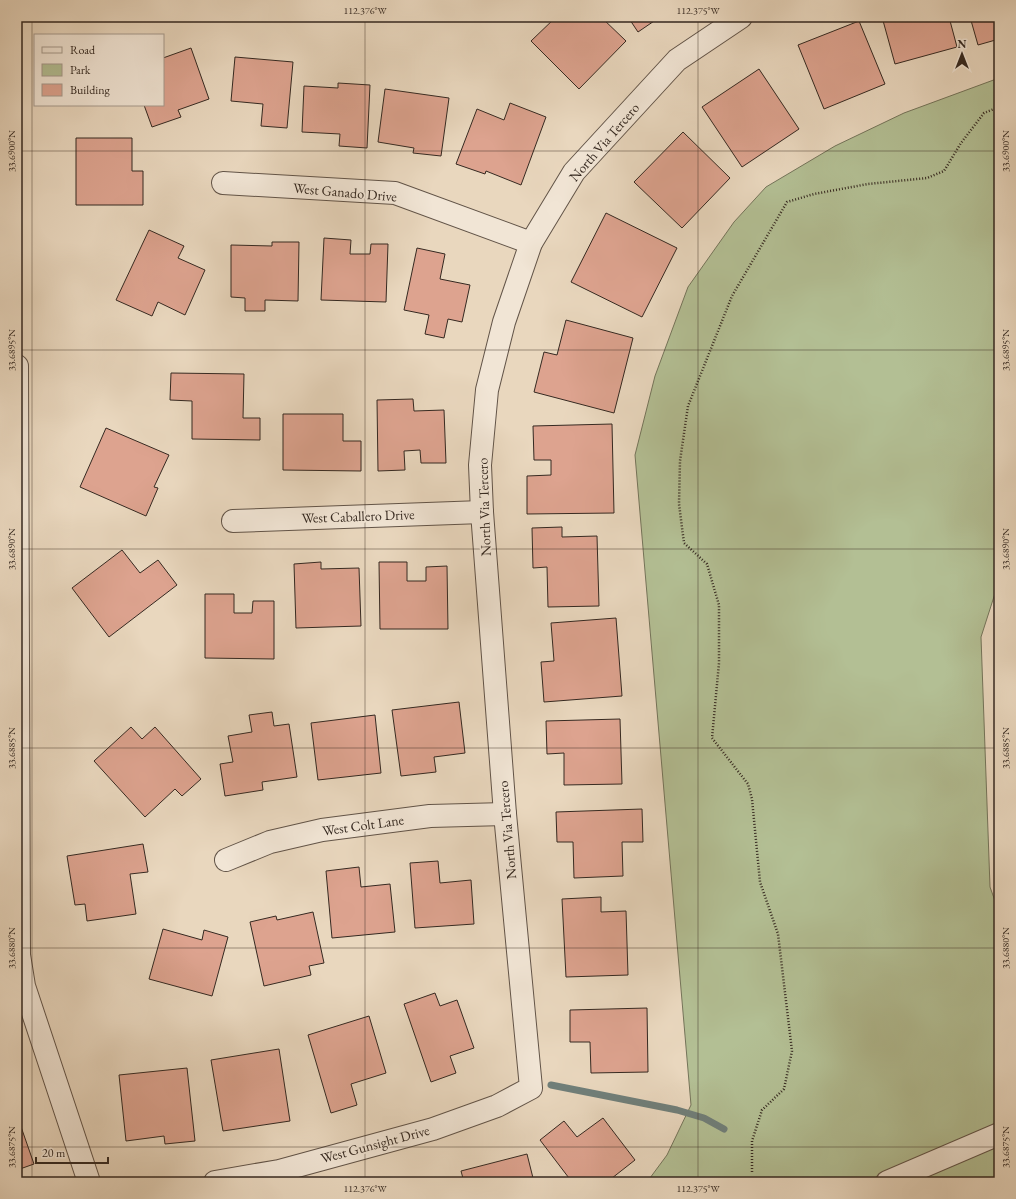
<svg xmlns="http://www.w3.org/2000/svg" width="1016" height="1199" viewBox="0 0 1016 1199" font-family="'EB Garamond',serif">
<rect width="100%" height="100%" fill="#e9d7be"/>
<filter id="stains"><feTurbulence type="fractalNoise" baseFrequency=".005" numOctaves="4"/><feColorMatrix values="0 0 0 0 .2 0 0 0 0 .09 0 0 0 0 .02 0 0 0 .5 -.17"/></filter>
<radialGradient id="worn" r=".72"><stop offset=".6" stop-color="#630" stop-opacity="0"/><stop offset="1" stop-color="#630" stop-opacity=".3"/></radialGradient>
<path fill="#b3bf94" stroke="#74745a" d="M999 78V581L981 637 990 887 999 912V1182H647L667 1155 691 1105 635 455 655 376 688 287 734 222 766 187 835 146 904 113Z"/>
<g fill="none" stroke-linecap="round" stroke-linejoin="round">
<path stroke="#707f7a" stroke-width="7" d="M551 1085 677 1110 704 1118 724 1129"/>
</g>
<g fill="#dda38f" stroke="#352921">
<path d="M556 17H601L626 41 579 89 531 41Z"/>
<path d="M628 17H660L638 32Z"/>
<path d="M882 17H949L957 47 895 64Z"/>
<path d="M970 17H999V39L978 45Z"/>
<path d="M859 21 885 84 824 109 798 45Z"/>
<path d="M191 48 209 99 178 110 181 117 152 127 144 105H163V58Z"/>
<path d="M235 57 293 62 287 128 261 126 263 104 231 101Z"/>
<path d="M759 69 799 129 742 167 702 107Z"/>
<path d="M338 83 370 85 367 148 339 146 340 134 302 132 304 86 338 88Z"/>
<path d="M385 89 449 98 441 156 413 153 414 148 378 142Z"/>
<path d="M510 103 546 117 521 185 486 171 485 174 456 164 477 109 504 120Z"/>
<path d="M683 132 730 178 682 228 634 182Z"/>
<path d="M76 138H132V171H143V205H76Z"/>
<path d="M606 213 677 248 642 317 571 282Z"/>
<path d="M149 230 184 246 178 258 205 270 185 315 158 302 152 316 116 300Z"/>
<path d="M324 238 351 240 350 254H370L371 244H388L386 302 321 300Z"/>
<path d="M272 242H299L298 301 265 300V311H245V298L231 297V245L272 246Z"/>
<path d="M417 248 445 254 440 279 470 285 462 322 448 319 444 338 425 334 429 315 404 310Z"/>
<path d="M566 320 633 338 614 413 534 392 544 352 557 355Z"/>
<path d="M171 373 244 374 243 418H260V440L192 439V401L170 400Z"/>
<path d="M413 399 414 411 444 410 446 463H421L420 450 404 451 405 470 378 471 377 400Z"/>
<path d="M283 414H343V441H361V471L283 470Z"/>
<path d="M612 424 614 513 527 514V476L551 475V460H534L533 426Z"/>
<path d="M106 428 169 455 154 487 158 488 146 516 80 487Z"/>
<path d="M562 527V537L597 536 599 606 548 607 547 567 533 568 532 528Z"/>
<path d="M122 550 140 573 158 560 177 585 109 637 72 588Z"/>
<path d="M321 562V569L359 568 361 626 296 628 294 564Z"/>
<path d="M379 562H407V581H426V567L447 566 448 629H380Z"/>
<path d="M205 594H234V613H252L253 601H274V659L205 658Z"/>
<path d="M616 618 622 696 544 702 541 662 554 661 551 623Z"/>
<path d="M459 702 465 753 434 757 436 772 401 776 392 710Z"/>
<path d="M272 712 274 726 289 724 297 777 262 782 263 790 225 796 220 764 233 762 228 736 252 732 249 715Z"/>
<path d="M375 715 381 773 318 780 311 723Z"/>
<path d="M620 719 622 784 564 785V753L547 754 546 721Z"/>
<path d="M131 727 142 739 155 727 201 779 182 796 175 789 145 817 94 761Z"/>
<path d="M642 809 643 842H622L623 876 574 878 573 842H557L556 812Z"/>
<path d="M143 844 148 872 130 874 136 914 87 921 85 904 75 905 67 856Z"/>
<path d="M438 861 440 883 471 880 474 924 415 928 410 863Z"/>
<path d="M359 867 361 887 390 884 395 932 332 938 326 871Z"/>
<path d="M601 897V912L626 911 628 975 566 977 562 899Z"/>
<path d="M313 912 324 963 309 966 311 975 264 986 250 922 276 916 277 920Z"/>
<path d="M163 929 202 940 204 930 228 937 212 996 149 979Z"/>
<path d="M435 993 440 1006 457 1000 474 1048 450 1056 456 1073 431 1082 404 1004Z"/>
<path d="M647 1008 648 1072 591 1073 590 1042H570V1010Z"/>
<path d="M369 1016 386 1073 351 1084 357 1105 331 1113 308 1035Z"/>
<path d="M279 1049 290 1121 223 1131 211 1060Z"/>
<path d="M187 1068 195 1141 165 1144 164 1136 126 1141 119 1075Z"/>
<path d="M603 1118 635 1160 607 1182H572L540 1140 564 1121 577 1137Z"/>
<path d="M19 1121 34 1164 17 1170V1122Z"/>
<path d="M527 1154 534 1182H464L461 1171Z"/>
</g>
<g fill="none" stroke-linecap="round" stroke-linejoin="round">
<g stroke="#625448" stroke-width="24">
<g id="minor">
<path d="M223 183 395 193 531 243"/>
<path d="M17 366 19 955 24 986 89 1182"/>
<path d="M233 521 482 512"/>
<path d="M226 860 270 842 322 830 430 816 505 814"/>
<path d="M215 1182 279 1171 433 1129 497 1106 531 1088 505 814 482 512 480 465 487 390 504 322 531 243 574 172 677 60 741 17"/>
</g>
</g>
<g stroke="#625448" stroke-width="24">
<path id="tertiary" d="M887 1182 999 1134"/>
</g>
<path stroke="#352921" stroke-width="2.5" stroke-dasharray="1 2" stroke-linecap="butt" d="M752 1172V1141L762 1110 784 1089 792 1051 778 934 760 882 752 799 748 784 712 738 719 663V605L707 564 684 543 679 504 680 461 688 406 732 296 787 202 814 194 868 184 927 178 944 171 961 143 984 113 999 107"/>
<use href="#minor" stroke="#f1e5d5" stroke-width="22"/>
<use href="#tertiary" stroke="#f1e5d5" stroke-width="22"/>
</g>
<path fill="none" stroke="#352921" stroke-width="1" stroke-opacity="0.45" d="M32 17V1182M365 17V1182M698 17V1182M17 151H999M17 350H999M17 549H999M17 748H999M17 948H999M17 1147H999"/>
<g text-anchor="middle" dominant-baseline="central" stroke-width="3.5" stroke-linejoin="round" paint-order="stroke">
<g font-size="14" fill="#352921" stroke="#f1e5d5">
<text transform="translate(604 142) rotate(-49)">North Via Tercero</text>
<text transform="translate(345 192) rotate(5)">West Ganado Drive</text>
<text transform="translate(484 507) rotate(-92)">North Via Tercero</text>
<text transform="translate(358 516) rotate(-2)">West Caballero Drive</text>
<text transform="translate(363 825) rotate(-8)">West Colt Lane</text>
<text transform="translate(507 830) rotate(-95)">North Via Tercero</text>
<text transform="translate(375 1144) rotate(-15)">West Gunsight Drive</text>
</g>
</g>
<rect width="1016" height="1199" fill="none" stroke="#e9d7be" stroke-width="44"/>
<rect x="34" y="34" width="130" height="72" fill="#f1e5d5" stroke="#a69a8d"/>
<rect x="42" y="47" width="20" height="6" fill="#f1e5d5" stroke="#a69a8d"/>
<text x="70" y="54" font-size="12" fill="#352921">Road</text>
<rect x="42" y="64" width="20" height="12" fill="#b3bf94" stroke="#a69a8d"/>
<text x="70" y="74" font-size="12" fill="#352921">Park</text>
<rect x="42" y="84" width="20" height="12" fill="#dda38f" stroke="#a69a8d"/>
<text x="70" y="94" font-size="12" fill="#352921">Building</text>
<g transform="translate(962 54)" stroke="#f1e5d5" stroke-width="3" paint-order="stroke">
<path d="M0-3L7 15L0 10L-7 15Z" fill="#352921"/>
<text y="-6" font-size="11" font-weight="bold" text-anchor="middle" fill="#352921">N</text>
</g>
<path d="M36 1157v6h72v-6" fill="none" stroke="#352921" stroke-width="2"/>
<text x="42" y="1157" font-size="12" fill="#352921" stroke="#f1e5d5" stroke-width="3" paint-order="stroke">20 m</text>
<rect x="22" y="22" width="972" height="1155" fill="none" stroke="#352921" stroke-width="1.5"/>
<g font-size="10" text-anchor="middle" fill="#352921">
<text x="365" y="14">112.376°W</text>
<text x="698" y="14">112.375°W</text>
<text transform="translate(11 151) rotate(-90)" y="4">33.6900°N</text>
<text transform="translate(1005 151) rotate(-90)" y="4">33.6900°N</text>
<text transform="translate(11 350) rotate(-90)" y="4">33.6895°N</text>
<text transform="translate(1005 350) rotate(-90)" y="4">33.6895°N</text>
<text transform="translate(11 549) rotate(-90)" y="4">33.6890°N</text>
<text transform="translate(1005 549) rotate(-90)" y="4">33.6890°N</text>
<text transform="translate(11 748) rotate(-90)" y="4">33.6885°N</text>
<text transform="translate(1005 748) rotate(-90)" y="4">33.6885°N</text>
<text transform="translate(11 948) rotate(-90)" y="4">33.6880°N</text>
<text transform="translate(1005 948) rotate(-90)" y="4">33.6880°N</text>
<text transform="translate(11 1147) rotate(-90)" y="4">33.6875°N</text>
<text transform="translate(1005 1147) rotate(-90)" y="4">33.6875°N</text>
<text x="365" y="1192">112.376°W</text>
<text x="698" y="1192">112.375°W</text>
</g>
<rect width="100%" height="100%" filter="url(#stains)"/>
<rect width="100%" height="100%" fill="url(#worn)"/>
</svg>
